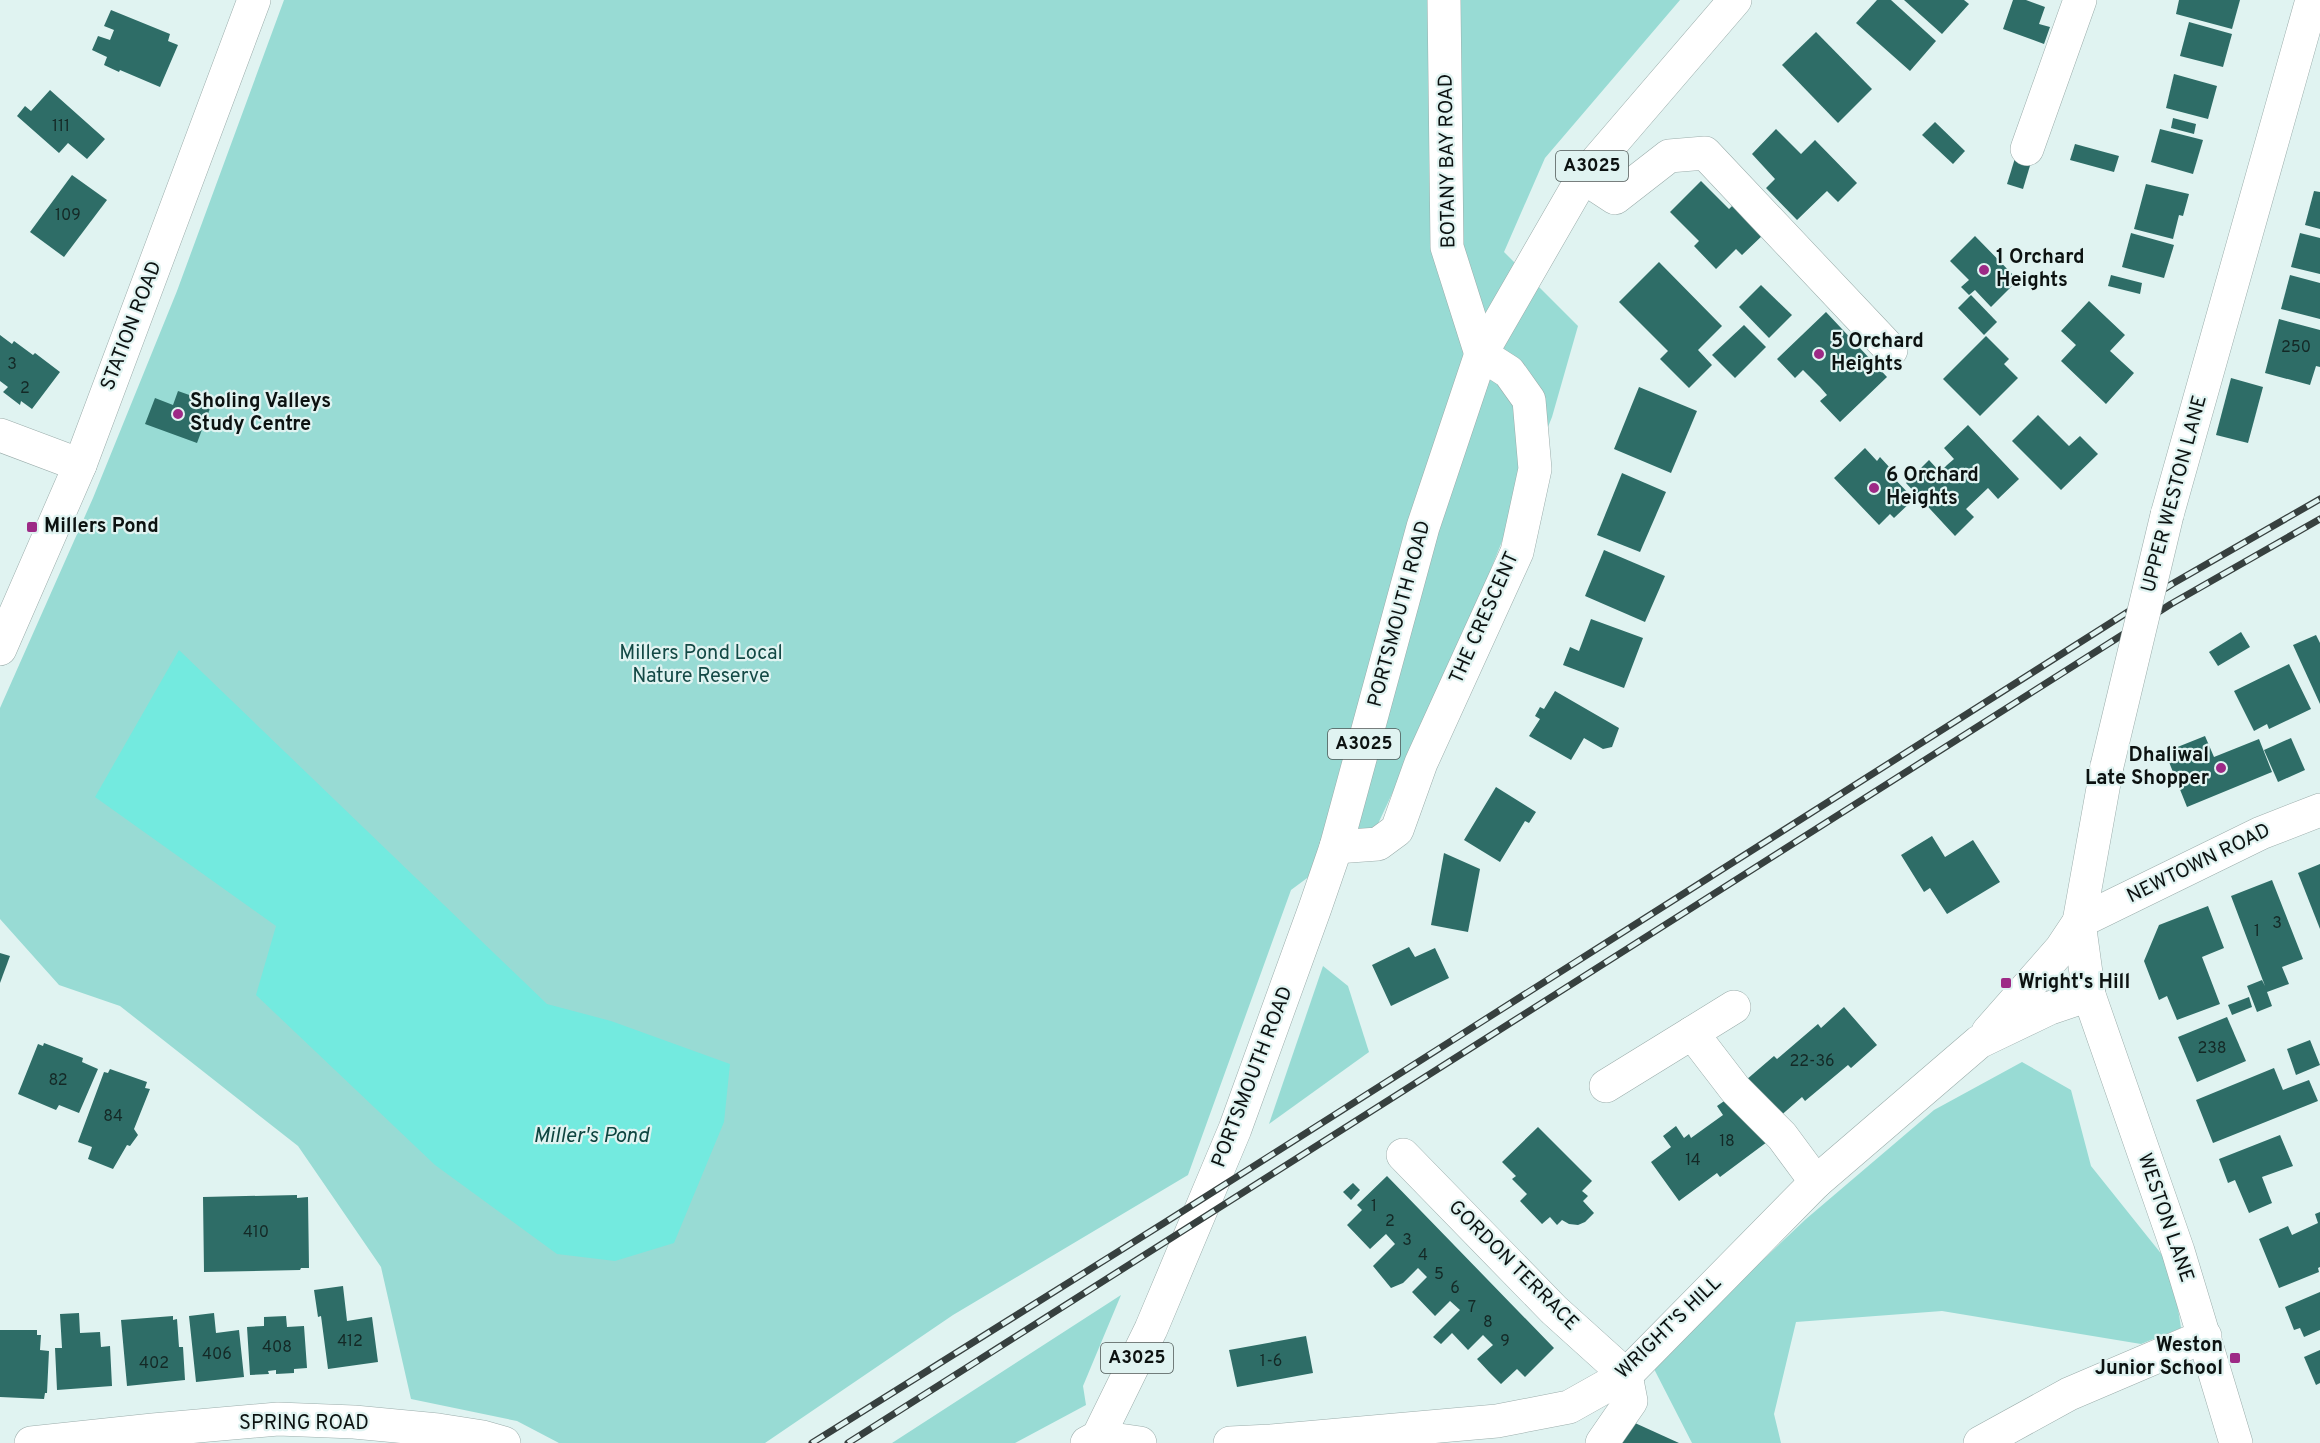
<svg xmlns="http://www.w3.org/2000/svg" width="2320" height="1443" viewBox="0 0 2320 1443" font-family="Overpass,sans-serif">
<rect width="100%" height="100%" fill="#e0f3f1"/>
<g fill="#98dbd4">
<path d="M284 0H1680L1545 158 1504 252 1578 326 1552 417 1454 661 1377 826 1291 890 1188 1175 953 1315 765 1443H559L517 1421 411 1399 381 1267 298 1146 120 1006 59 985 0 919V708L93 498 177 291Z"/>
<path d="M1323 966 1348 986 1369 1052 1269 1124Z"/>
<path d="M2022 1062 2071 1090 2091 1166 2163 1256 2176 1295 2181 1328 2141 1344 1942 1311 1796 1322 1774 1414 1781 1443H1692L1652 1365 1806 1219 1934 1110Z"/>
<path d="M1121 1295 1083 1386 1086 1405 1015 1443H892Z"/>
</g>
<path fill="#73eadf" d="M179 650 547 1004 611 1021 730 1064 724 1122 674 1243 615 1261 557 1254 435 1165 256 995 276 926 95 797Z"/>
<g fill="#2e6d67">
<path d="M1877 0H1891L1936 41 1910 71 1856 23Z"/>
<path d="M1904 0H1964L1969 4 1942 34Z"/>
<path d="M2013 0H2026L2045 7 2039 24 2050 27 2044 44 2003 29Z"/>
<path d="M2179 0H2240L2232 29 2176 14Z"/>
<path d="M111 10 170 34 168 41 178 45 160 87 120 70 119 72 104 65 107 57 92 50 98 36 110 40 114 30 104 26Z"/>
<path d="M2189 22 2232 34 2223 67 2180 56Z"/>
<path d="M1816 32 1872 89 1838 123 1782 65Z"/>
<path d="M2174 74 2217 86 2208 119 2166 108Z"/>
<path d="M50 90 105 139 87 159 68 143 59 153 17 116 25 106 31 111Z"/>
<path d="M2173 118 2196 124 2194 134 2171 128Z"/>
<path d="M1935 122 1965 151 1953 164 1922 135Z"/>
<path d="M1776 129 1801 154 1815 140 1857 183 1838 202 1827 191 1797 220 1766 188 1775 179 1752 154Z"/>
<path d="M2160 129 2203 140 2193 174 2151 162Z"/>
<path d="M2075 144 2119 156 2114 172 2070 160Z"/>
<path d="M2016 155 2032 159 2023 189 2007 184Z"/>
<path d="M72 175 107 200 64 257 30 232Z"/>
<path d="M1701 181 1729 209 1734 204 1764 234 1742 255 1736 249 1716 269 1694 246 1699 241 1670 212Z"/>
<path d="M2146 184 2189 194 2183 216 2179 215 2173 239 2134 229Z"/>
<path d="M2314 191 2320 192V229L2305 225Z"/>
<path d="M2131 233 2174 245 2164 278 2122 267Z"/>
<path d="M2300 233 2320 238V274L2291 267Z"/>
<path d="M1975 236 2018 280 1991 307 1975 290 1969 295 1961 287 1969 280 1950 261Z"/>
<path d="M1659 262 1722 326 1698 350 1712 365 1689 388 1660 359 1668 351 1619 302Z"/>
<path d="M2111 275 2142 283 2140 294 2108 286Z"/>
<path d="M2290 275 2320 283V319L2281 309Z"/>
<path d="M1761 285 1792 315 1769 338 1739 307Z"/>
<path d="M1971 295 1997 322 1984 335 1958 308Z"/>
<path d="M2089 301 2125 335 2110 351 2134 373 2106 404 2061 361 2076 345 2061 331Z"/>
<path d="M1826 312 1887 377 1840 422 1820 401 1827 395 1820 387 1803 370 1795 378 1777 359Z"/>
<path d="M2279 319 2320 330V367L2316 366 2310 385 2265 373Z"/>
<path d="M1744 325 1766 347 1735 378 1712 355Z"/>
<path d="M0 335 12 344 14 341 33 355 35 353 60 372 32 409 21 401 20 405 3 392 8 387 0 381Z"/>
<path d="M1986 336 2009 359 2004 364 2018 378 1980 416 1943 379Z"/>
<path d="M2231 378 2263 387 2248 443 2216 435Z"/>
<path d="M1639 387 1697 411 1671 473 1614 449Z"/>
<path d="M178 391 212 403 197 443 145 424 155 398 173 405Z"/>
<path d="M2038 415 2069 446 2080 436 2098 454 2061 490 2012 441Z"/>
<path d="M1968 425 2019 479 1998 499 1988 488 1966 509 1974 517 1955 536 1906 483 1929 460 1940 472 1947 465 1954 459 1944 448Z"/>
<path d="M1865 448 1877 461 1880 457 1891 469 1888 472 1914 499 1894 518 1890 514 1879 525 1834 478Z"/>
<path d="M1622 473 1666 492 1640 552 1597 535Z"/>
<path d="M1604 550 1665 576 1645 622 1585 596Z"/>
<path d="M1591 619 1643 638 1624 688 1563 665 1570 647 1579 651Z"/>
<path d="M2241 632 2250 647 2218 666 2209 652Z"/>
<path d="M2316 635 2320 643V704L2293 645Z"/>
<path d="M2289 664 2311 709 2269 729 2267 724 2254 731 2234 691Z"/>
<path d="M1555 691 1619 728 1612 747 1603 749 1584 738 1571 760 1529 736 1540 719 1535 716 1540 707 1544 709Z"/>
<path d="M2205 736 2214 757 2259 739 2272 772 2187 807 2165 752Z"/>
<path d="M2291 738 2305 770 2278 782 2264 750Z"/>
<path d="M1496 787 1536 812 1529 823 1525 821 1500 862 1464 840Z"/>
<path d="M1932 836 1945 857 1973 840 2000 882 1947 914 1930 888 1924 892 1901 855Z"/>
<path d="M1444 853 1480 869 1468 932 1431 925Z"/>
<path d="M2320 864V929L2298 873Z"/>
<path d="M2272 880 2303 959 2282 967 2289 984 2267 992 2272 1006 2257 1012 2247 986 2262 980 2265 986 2231 896Z"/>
<path d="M2208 906 2224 948 2202 957 2220 1004 2177 1020 2167 996 2159 1000 2144 961 2159 925Z"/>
<path d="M1409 947 1415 957 1435 948 1449 978 1391 1006 1372 965Z"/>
<path d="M0 953 10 956 0 983Z"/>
<path d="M2249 997 2252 1007 2232 1015 2228 1005Z"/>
<path d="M1844 1007 1877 1045 1851 1068 1848 1065 1805 1101 1802 1097 1778 1118 1746 1080 1774 1056 1777 1059 1818 1024 1821 1028Z"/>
<path d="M2227 1017 2246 1061 2197 1082 2178 1037Z"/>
<path d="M2310 1040 2320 1065 2296 1075 2287 1049Z"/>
<path d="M44 1043 83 1058 82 1062 98 1069 79 1113 59 1105 56 1110 18 1094 38 1044 43 1046Z"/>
<path d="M2274 1068 2283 1090 2309 1080 2318 1101 2213 1143 2196 1100Z"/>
<path d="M110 1069 147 1082 145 1088 150 1089 134 1129 138 1135 130 1146 127 1145 113 1169 88 1159 92 1147 78 1142 104 1072 108 1073Z"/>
<path d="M1730 1097 1767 1142 1720 1177 1717 1173 1679 1201 1651 1162 1671 1147 1663 1136 1676 1126 1684 1138 1689 1134 1691 1138 1723 1115 1717 1106Z"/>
<path d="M1538 1127 1592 1181 1582 1191 1588 1196 1583 1201 1594 1213 1585 1222 1578 1225 1569 1224 1562 1220 1557 1225 1550 1217 1542 1224 1520 1201 1527 1194 1512 1179 1516 1176 1502 1162Z"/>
<path d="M2280 1135 2293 1166 2262 1177 2272 1203 2249 1213 2235 1180 2228 1183 2219 1159Z"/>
<path d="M1387 1176 1554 1348 1525 1377 1517 1369 1501 1384 1489 1372 1477 1359 1493 1345 1483 1335 1468 1350 1452 1333 1441 1344 1433 1337 1460 1310 1450 1301 1435 1316 1412 1292 1427 1277 1418 1268 1403 1283 1391 1288 1373 1266 1395 1244 1386 1234 1370 1249 1347 1225 1362 1210 1357 1205Z"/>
<path d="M1353 1183 1360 1190 1351 1200 1343 1192Z"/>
<path d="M297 1195V1198L308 1197 309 1268H301L300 1270 204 1272 203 1197Z"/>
<path d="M2320 1212V1267L2318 1268 2319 1272 2279 1288 2259 1239 2288 1226 2292 1235 2318 1223 2315 1214Z"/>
<path d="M343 1286 347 1321 372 1317 378 1362 328 1369 321 1316 318 1317 314 1290Z"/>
<path d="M2320 1292V1330L2304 1337 2300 1328 2294 1330 2285 1307Z"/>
<path d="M79 1313 80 1333 100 1332 101 1347 110 1346 112 1386 57 1390 55 1348H62L60 1314Z"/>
<path d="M214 1313 216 1333 239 1330 244 1377 196 1382 189 1316Z"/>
<path d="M173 1316V1320L177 1319 179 1347H183L185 1380 127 1386 121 1320Z"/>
<path d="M286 1316 287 1327 304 1326 307 1368 294 1369V1373L276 1374V1370L268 1371 269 1374 250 1375 247 1327 264 1326V1317Z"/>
<path d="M0 1330H37V1335H41L40 1350 49 1351 47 1393H45L44 1399 0 1397Z"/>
<path d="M1306 1336 1313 1373 1237 1387 1229 1350Z"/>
<path d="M2320 1350V1383L2316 1385 2304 1357Z"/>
<path d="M1624 1418 1679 1443H1613Z"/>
</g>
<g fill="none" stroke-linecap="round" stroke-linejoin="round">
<g stroke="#9badab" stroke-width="34">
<g id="minor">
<path d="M2027 149 2080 0"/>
<path d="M1583 177 1615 198 1669 156 1705 153 1891 350"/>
<path d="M0 435 80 465"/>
<path d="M2167 515 2312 0"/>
<path d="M0 649 80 465 254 0"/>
<path d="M2107 766 2079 922 2089 995 2178 1251 2236 1443"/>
<path d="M1336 847 1378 844 1397 830 1421 763 1517 552 1535 469 1529 400 1509 372 1481 354 1447 247 1444 0"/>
<path d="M1988 1032 2061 949 2079 922 2261 833 2320 810"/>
<path d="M1692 1033 1734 1007"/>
<path d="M1606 1086 1692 1033 1735 1089 1782 1136 1816 1182"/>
<path d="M1403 1155 1554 1310 1626 1375 1631 1401 1602 1443"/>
<path d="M1098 1437 1140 1443"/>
<path d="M31 1443 153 1430 278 1419 354 1422 438 1430 483 1437 504 1443"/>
<path d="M1230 1443 1271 1441 1497 1421 1569 1407 1626 1375 1816 1182 1979 1042 2050 1008 2089 995"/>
<path d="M1980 1443 2069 1394 2205 1336"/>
</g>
</g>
<g stroke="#9badab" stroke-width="34">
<path id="major" d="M1087 1443 1098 1437 1151 1329 1235 1129 1315 908 1336 847 1423 527 1481 354 1583 177 1735 0"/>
</g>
<use href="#minor" stroke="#fff" stroke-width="33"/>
<use href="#major" stroke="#fff" stroke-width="33"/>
<g stroke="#37403f" stroke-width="7">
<g id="rail">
<path d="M812 1443 1164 1223 2172 584 2320 499"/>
<path d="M848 1443 2171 604 2320 519"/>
</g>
</g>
<use href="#rail" stroke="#e0f3f1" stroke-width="4.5" stroke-dasharray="14" stroke-linecap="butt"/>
<g stroke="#9badab" stroke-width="34" stroke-linecap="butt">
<path id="minor-bridge" d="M2107 766 2167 515"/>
</g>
<use href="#minor-bridge" stroke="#fff" stroke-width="33"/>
</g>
<g fill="#9d2a86" stroke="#e0f3f1" stroke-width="2">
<circle cx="1984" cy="270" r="6"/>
<circle cx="1819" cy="354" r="6"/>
<circle cx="178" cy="414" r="6"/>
<circle cx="1874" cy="488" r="6"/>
<rect x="26" y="521" width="12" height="12" rx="3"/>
<circle cx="2221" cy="768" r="6"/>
<rect x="2000" y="977" width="12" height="12" rx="3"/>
<rect x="2229" y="1352" width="12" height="12" rx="3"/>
</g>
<g text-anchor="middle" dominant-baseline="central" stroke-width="4.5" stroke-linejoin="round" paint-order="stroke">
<g font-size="16" fill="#142926">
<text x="61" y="127">111</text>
<text x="68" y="216">109</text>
<text x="2296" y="348">250</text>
<text x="12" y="365">3</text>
<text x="25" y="389">2</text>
<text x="2277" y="924">3</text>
<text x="2257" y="932">1</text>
<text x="2212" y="1049">238</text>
<text x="1812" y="1062">22-36</text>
<text x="58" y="1081">82</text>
<text x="113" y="1117">84</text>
<text x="1727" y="1142">18</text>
<text x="1693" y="1161">14</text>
<text x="1374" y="1207">1</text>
<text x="1390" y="1222">2</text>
<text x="256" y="1233">410</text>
<text x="1407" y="1241">3</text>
<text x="1423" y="1256">4</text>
<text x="1439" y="1275">5</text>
<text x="1455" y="1289">6</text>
<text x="1472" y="1308">7</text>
<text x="1488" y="1323">8</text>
<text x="350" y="1342">412</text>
<text x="1505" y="1342">9</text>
<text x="277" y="1348">408</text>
<text x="217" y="1355">406</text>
<text x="1271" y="1362">1-6</text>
<text x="154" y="1364">402</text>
</g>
<g fill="#e0f3f1" stroke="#4c5654" stroke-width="1.5">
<rect x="1556" y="151" width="72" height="30" rx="4.5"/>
<rect x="1328" y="729" width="72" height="30" rx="4.5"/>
<rect x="1101" y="1343" width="72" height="30" rx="4.5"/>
</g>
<g font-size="18" font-weight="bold" fill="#0c1211">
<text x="1592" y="166">A3025</text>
<text x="1364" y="744">A3025</text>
<text x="1137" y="1358">A3025</text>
</g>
<g font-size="20" fill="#0c1211" stroke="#e0f3f1">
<text transform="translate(1448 161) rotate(-91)">BOTANY BAY ROAD</text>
<text transform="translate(132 326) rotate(-69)">STATION ROAD</text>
<text transform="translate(2175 494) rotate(-75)">UPPER WESTON LANE</text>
<text transform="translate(1400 614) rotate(-75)">PORTSMOUTH ROAD</text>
<text transform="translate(1485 618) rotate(-66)">THE CRESCENT</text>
<text transform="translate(2199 864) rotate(-26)">NEWTOWN ROAD</text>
<text transform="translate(1253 1077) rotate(-69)">PORTSMOUTH ROAD</text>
<text transform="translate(2165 1218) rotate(71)">WESTON LANE</text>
<text transform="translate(1513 1266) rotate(45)">GORDON TERRACE</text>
<text transform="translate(1669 1328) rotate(-44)">WRIGHT'S HILL</text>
<text x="304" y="1424">SPRING ROAD</text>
</g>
<g font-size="20" font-weight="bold" fill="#0c1211" stroke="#e0f3f1" text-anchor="start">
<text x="1996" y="258">1 Orchard<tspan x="1996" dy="23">Heights</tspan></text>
<text x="1831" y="342">5 Orchard<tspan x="1831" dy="23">Heights</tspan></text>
<text x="190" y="402">Sholing Valleys<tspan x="190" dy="23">Study Centre</tspan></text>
<text x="1886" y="476">6 Orchard<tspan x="1886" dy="23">Heights</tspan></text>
<text x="44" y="527">Millers Pond</text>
<text x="2209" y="756" text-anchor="end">Dhaliwal<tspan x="2209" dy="23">Late Shopper</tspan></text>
<text x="2018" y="983">Wright's Hill</text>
<text x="2223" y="1346" text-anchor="end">Weston<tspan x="2223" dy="23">Junior School</tspan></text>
</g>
<g font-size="20" fill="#134945" stroke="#e0f3f1">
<text x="701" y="654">Millers Pond Local<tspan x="701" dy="23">Nature Reserve</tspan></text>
</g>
<g font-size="21" font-style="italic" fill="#0d4540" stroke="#e0f3f1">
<text x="591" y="1136">Miller's Pond</text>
</g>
</g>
</svg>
